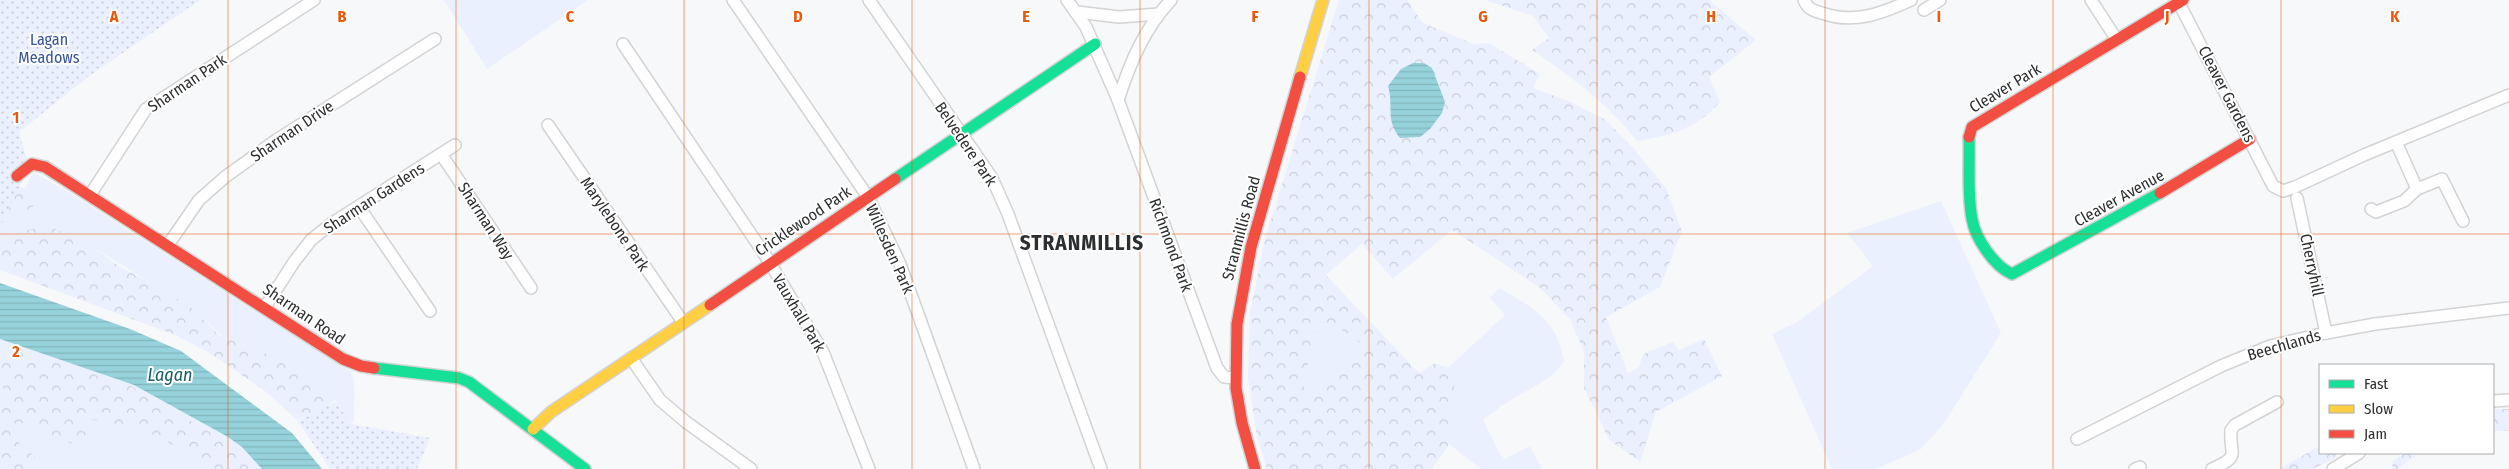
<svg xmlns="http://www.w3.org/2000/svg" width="2509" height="469" viewBox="0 0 2509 469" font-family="'Fira Sans Condensed',sans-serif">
<defs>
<pattern id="forest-crowns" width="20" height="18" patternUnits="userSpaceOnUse" patternTransform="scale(1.25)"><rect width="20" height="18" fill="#eaf0fd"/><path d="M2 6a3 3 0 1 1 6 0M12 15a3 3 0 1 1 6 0" fill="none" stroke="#c9ced9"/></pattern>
<pattern id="park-dots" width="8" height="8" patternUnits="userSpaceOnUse" patternTransform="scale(1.25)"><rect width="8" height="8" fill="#eaf0fd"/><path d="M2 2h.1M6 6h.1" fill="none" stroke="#c9ced9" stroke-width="1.8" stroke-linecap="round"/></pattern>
<pattern id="water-rules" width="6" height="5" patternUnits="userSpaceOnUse" patternTransform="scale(1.25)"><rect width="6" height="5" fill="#96d2db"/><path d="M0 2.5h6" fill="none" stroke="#82b5bc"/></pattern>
</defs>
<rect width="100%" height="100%" fill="#f7f8fa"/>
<g fill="#eaf0fd">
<path d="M444 0H588L487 69Z"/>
<path d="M33 172 73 195 342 367 351 371C356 383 354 405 354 420L351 424 335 400 257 349 223 337 192 308 89 245 49 226 0 235V211L34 191 25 188Z"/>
<path d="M1941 201 2001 333 1944 423 1921 449 1876 469H1832L1772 334 1797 322 1873 266 1847 233Z"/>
<path d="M1499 288C1533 307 1557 320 1564 361 1551 382 1527 389 1508 402 1499 407 1491 414 1483 420L1503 460 1530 446 1542 469H1481L1449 444 1455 379 1448 368 1505 315 1490 298Z"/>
<path d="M1317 323 1342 330 1364 346 1303 408 1304 382Z"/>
<path d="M0 339 134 385 228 437 242 447 262 469H0Z"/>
</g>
<g fill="url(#forest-crowns)" fill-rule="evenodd">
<path d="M1339 0H1407L1423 23 1474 44 1489 43 1540 74 1533 88 1571 102 1606 120 1634 149 1666 188 1682 231 1660 287 1606 317 1628 373 1639 367 1643 354 1673 342 1679 350 1704 339 1722 376 1656 412 1640 462 1609 440 1584 388V352L1570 319 1539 287 1452 230 1393 279 1362 244 1326 275 1419 373 1435 363 1448 368 1455 379 1449 444 1432 469H1267L1257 436 1248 378 1250 312 1265 239ZM1413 63H1424L1432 68 1442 113C1428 131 1424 137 1401 138L1390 112 1391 98ZM1317 323 1342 330 1364 346 1304 407V382Z"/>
<path d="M1485 0H1709L1756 40 1709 77 1720 102C1695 130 1672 135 1637 141 1608 103 1571 77 1532 50L1549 38 1533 16Z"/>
<path d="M0 181 34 191 36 205 23 212 0 211Z"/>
<path d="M49 226 89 245 119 266 167 292 192 308 220 336 257 349 304 375 335 400 323 410 297 420 265 391 208 352 175 335 0 270V235Z"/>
<path d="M0 344 131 386 244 452 250 469H216L155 435 81 417 80 430 88 433 90 442 87 450 22 423 11 424 16 440 38 460 37 469H0V411L11 397 0 385Z"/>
<rect x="2493" y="409" width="16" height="22"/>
<path d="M2320 446V453H2336L2335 458 2313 469H2279Z"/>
<path d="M2405 453H2420L2397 469H2392L2393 461Z"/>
</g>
<g fill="url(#park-dots)">
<path d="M0 0H200L89 76 19 132 29 167 0 227Z"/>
<path d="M336 402 351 424 430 438 417 469H330L298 421Z"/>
</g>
<g fill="url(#water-rules)">
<path d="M1413 63H1424L1432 68 1445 102 1442 113 1430 129 1420 137 1400 138C1385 119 1394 108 1388 86L1401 69Z"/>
<path d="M0 283 130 329 181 351 292 433 322 469H262L242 447 228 437 134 385 0 339Z"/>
</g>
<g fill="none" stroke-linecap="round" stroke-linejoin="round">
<g stroke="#d3d3d5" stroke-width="14">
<g id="street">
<path d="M733 0 868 197 900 264 974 469"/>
<path d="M869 0 992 178 1008 214 1101 469"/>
<path d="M1067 0 1086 27 1118 100 1217 368 1224 377 1235 378"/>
<path d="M1804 0C1808 10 1815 11 1825 14 1855 24 1883 13 1911 0"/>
<path d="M2091 0 2117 40"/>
<path d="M2179 3 2273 186 2283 191 2295 187 2364 155 2509 95"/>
<path d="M1924 10 1940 0"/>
<path d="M1077 12 1119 17 1159 14"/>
<path d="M623 44 767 258 823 352 869 469"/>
<path d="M1118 100C1130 63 1144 29 1171 0"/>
<path d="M548 125 683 322"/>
<path d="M2396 142 2417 189"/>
<path d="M441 154 531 288"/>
<path d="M90 195 146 109 314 0"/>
<path d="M2297 198 2326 333"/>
<path d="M359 207 430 311"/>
<path d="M2371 209 2376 212 2404 201 2417 189 2442 179 2463 221"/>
<path d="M168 245 199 200 225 177 275 141 435 39"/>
<path d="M265 307 294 262 311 240 331 224 455 145"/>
<path d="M631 358 660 400 686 422 751 469"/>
<path d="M2493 401 2509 400"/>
<path d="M2077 439 2221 366 2270 346 2326 333 2375 324 2509 308"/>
<path d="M2135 469 2140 467"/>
<path d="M2212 469C2242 456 2229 455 2231 430L2235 425 2277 402"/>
<path d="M2333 469 2359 453"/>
</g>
</g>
<g stroke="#d3d3d5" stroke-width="14">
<g id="fast">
<path d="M1969 137C1970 164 1967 193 1972 219 1975 238 1994 266 2012 274L2160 193"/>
<path d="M895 179 1095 44"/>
<path d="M374 368 459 378 469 382 585 469"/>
</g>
</g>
<g stroke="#d3d3d5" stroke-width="14">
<g id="slow">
<path d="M1300 77 1323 0"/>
<path d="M533 429 551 412 710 305"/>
</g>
</g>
<g stroke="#d3d3d5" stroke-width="14">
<g id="jam">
<path d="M1969 137 1972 127 2183 0"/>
<path d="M17 176 32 164 45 167 343 359 361 366 374 368"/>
<path d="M2160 193 2250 139"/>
<path d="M710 305 895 179"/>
<path d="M1255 469 1242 423 1236 388 1237 324 1251 247 1300 77"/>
</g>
</g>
<use href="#street" stroke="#fefefe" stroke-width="11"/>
<use href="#fast" stroke="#16e098" stroke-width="11"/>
<use href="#slow" stroke="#ffcf43" stroke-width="11"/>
<use href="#jam" stroke="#f24e42" stroke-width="11"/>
</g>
<path fill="none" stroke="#e8590c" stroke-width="1" stroke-opacity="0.55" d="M228 0V469M456 0V469M684 0V469M912 0V469M1140 0V469M1369 0V469M1597 0V469M1825 0V469M2053 0V469M2281 0V469M0 234H2509"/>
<g text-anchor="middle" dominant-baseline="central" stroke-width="4" stroke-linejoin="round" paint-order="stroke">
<g font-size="16" fill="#355395" stroke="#fff">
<text x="49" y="39">Lagan<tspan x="49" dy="18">Meadows</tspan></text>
</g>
<g font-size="16" fill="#2d2e2f" stroke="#fff">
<text transform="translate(187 83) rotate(-34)">Sharman Park</text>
<text transform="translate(2005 88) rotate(-31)">Cleaver Park</text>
<text transform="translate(2227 94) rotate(63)">Cleaver Gardens</text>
<text transform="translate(292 131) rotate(-34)">Sharman Drive</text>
<text transform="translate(966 144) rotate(56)">Belvedere Park</text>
<text transform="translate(374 198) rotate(-33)">Sharman Gardens</text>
<text transform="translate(2119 198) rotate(-29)">Cleaver Avenue</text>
<text transform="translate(486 221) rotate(57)">Sharman Way</text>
<text transform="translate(803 221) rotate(-34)">Cricklewood Park</text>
<text transform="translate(615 224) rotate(56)">Marylebone Park</text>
<text transform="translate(1241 228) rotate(-75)">Stranmillis Road</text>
<text transform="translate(1171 245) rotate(70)">Richmond Park</text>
<text transform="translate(890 249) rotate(66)">Willesden Park</text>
<text transform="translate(2312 265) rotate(78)">Cherryhill</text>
<text transform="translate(799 313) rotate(59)">Vauxhall Park</text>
<text transform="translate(304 314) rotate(34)">Sharman Road</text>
<text transform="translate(2284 345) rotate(-16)">Beechlands</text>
</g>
<g font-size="18" font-style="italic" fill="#145b65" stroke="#fff">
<text x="170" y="375">Lagan</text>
</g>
<g font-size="21" font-weight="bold" letter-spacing="1" fill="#2d2e2f" stroke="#fff">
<text x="1082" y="243">STRANMILLIS</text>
</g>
</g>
<g font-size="16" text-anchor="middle" font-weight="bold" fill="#e8590c" stroke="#fff" stroke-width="4" stroke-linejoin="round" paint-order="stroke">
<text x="114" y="22">A</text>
<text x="342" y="22">B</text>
<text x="570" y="22">C</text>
<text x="798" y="22">D</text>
<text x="1026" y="22">E</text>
<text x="1255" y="22">F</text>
<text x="1483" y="22">G</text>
<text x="1711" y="22">H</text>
<text x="1939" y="22">I</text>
<text x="2167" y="22">J</text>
<text x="2395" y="22">K</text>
<text x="16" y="123">1</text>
<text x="16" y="357">2</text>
</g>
<rect x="2319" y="364" width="175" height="90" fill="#ffffff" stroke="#ababac"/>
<rect x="2329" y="380" width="25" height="8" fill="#16e098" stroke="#ababac"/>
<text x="2364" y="389" font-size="15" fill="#2d2e2f">Fast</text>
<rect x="2329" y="405" width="25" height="8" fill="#ffcf43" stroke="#ababac"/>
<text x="2364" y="414" font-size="15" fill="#2d2e2f">Slow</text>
<rect x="2329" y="430" width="25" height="8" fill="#f24e42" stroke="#ababac"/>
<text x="2364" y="439" font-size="15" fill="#2d2e2f">Jam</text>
</svg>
